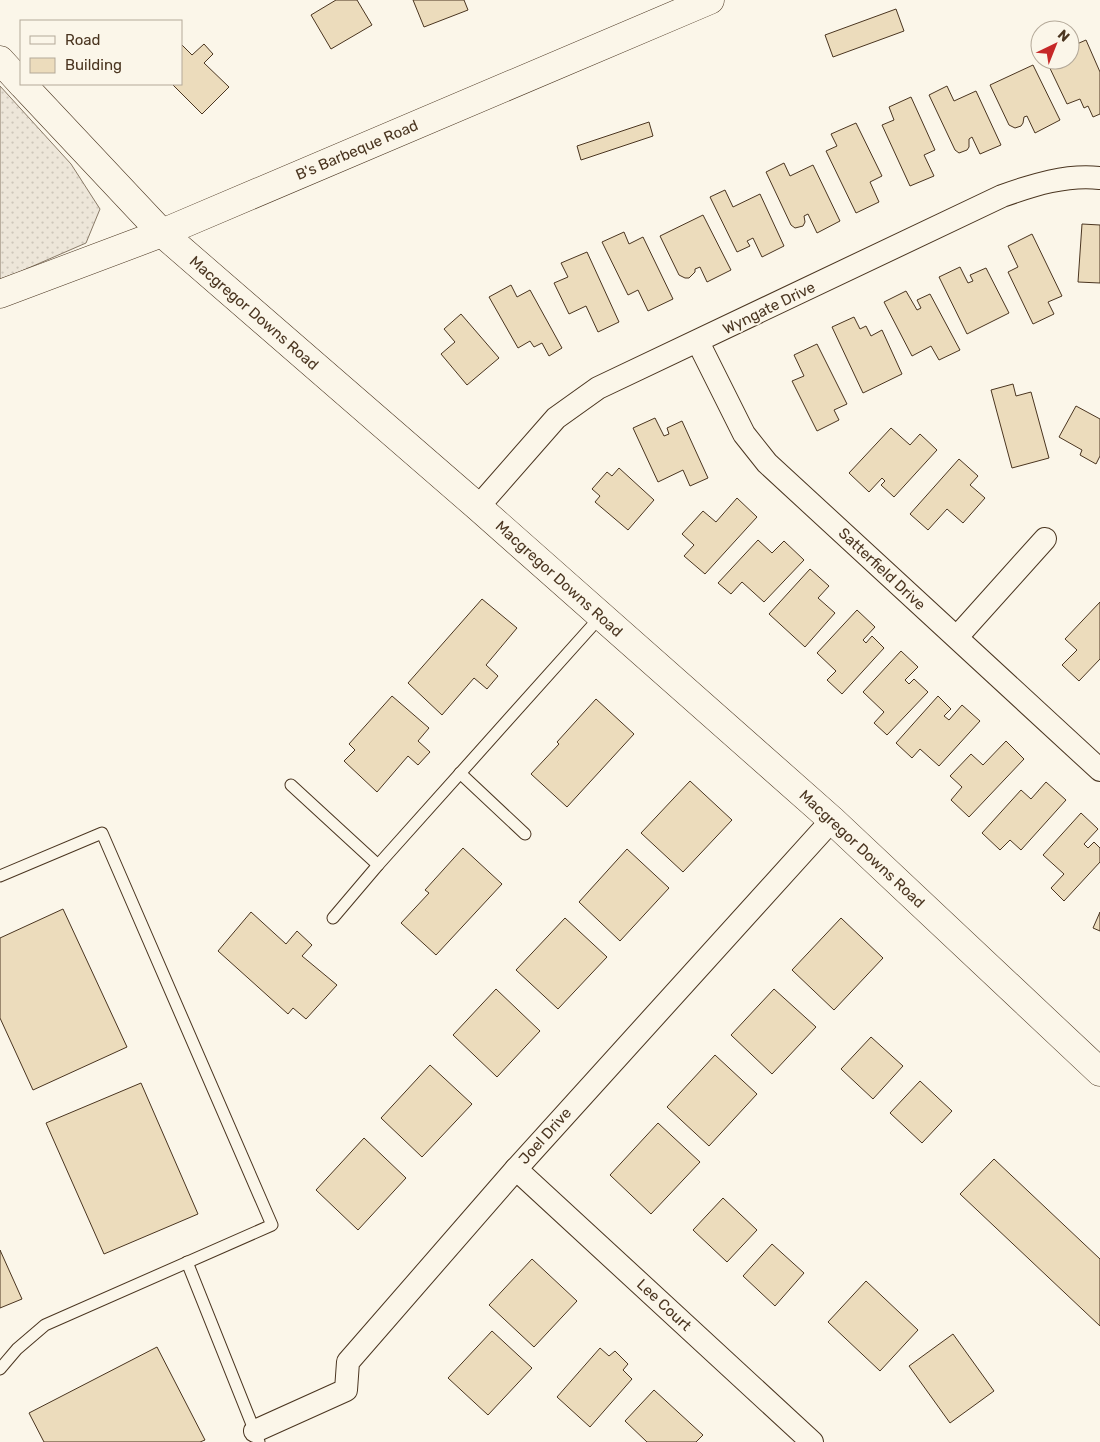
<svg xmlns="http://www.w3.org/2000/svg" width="1100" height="1442" viewBox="0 0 1100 1442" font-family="Rubik,sans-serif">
<defs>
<pattern id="grass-dots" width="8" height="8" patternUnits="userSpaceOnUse" patternTransform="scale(1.25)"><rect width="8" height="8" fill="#ede6d9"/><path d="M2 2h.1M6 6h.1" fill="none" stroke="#cdc6ba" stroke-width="1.8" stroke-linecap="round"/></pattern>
</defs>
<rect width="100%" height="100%" fill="#fbf6e9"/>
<path fill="url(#grass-dots)" stroke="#887966" d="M0 86 71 164 100 209 86 243 17 273 0 279Z"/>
<g fill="#ecdcbc" stroke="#4a3520">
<path d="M336 0H357L372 25 331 49 311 15Z"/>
<path d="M413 0H464L468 10 424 27Z"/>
<path d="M896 9 904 31 833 57 825 35Z"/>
<path d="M1086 40 1100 72V114L1093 117 1088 106 1084 108 1080 99 1067 104 1046 60H1070V47Z"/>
<path d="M181 44 192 55 204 44 213 54 204 63 229 87 202 114 172 84H181Z"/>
<path d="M1033 65 1060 120 1035 133 1027 116 1024 117 1023 123 1021 126 1015 128 1009 125 990 85Z"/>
<path d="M947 86 954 101 976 91 1001 145 980 154 972 137 969 139V147L967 150 959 153 955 150 929 95Z"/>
<path d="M911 97 935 150 924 155 934 176 910 186 882 125 894 120 889 107Z"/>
<path d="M649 122 653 136 581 160 577 146Z"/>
<path d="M856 123 882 176 870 182 879 202 856 213 826 151 837 146 831 134Z"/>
<path d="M784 163 790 176 813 165 840 221 817 233 808 214 804 216 805 222 803 226 795 228 791 225 766 172Z"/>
<path d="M725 190 733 207 760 194 784 246 762 257 753 238 747 241 750 246 737 252 710 197Z"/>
<path d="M703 215 731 270 707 282 700 267 695 269V272L689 278H685L679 275 660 236Z"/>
<path d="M1082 224 1100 225V283L1078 282Z"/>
<path d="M624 232 629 244 643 237 673 299 648 311 638 290 628 295 602 242Z"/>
<path d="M1032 234 1062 296 1048 302 1054 314 1033 324 1008 272 1018 267 1008 246Z"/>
<path d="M587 252 619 322 598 332 586 306 569 314 554 283 568 277 561 263Z"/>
<path d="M960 267 968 283 973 281 970 275 986 268 1009 313 967 334 939 277Z"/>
<path d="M511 285 517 297 530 290 562 348 549 356 542 343 534 347 530 341 518 348 489 297Z"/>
<path d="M906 291 917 310 921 308 917 300 930 294 960 350 939 360 931 346 912 356 884 302Z"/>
<path d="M461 314 499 358 467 385 441 354 455 342 444 329Z"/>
<path d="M854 317 860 329 866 326 871 336 882 330 902 374 863 393 832 327Z"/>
<path d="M817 344 847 404 834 410 839 420 817 431 792 381 804 376 794 355Z"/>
<path d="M1013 384 1016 396 1031 392 1049 458 1012 468 991 390Z"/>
<path d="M1076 406 1100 419V456L1096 464 1080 455 1082 450 1059 437Z"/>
<path d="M655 418 664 436 669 434 667 428 682 421 708 478 690 486 683 470 658 482 633 428Z"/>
<path d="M891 428 910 445 920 434 937 450 894 497 881 485 885 481 882 478 869 492 849 473Z"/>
<path d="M959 459 978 476 970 485 985 498 963 523 947 509 928 530 910 514Z"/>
<path d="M619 468 654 500 628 530 595 502 600 496 592 489 607 472 612 476Z"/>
<path d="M737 498 757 517 705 574 684 556 694 545 682 534 703 511 716 522Z"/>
<path d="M758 540 772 553 784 541 804 560 764 602 742 582 731 594 718 583Z"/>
<path d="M810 569 829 586 818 598 835 613 805 647 769 614Z"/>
<path d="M482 599 517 628 486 665 498 676 487 689 474 678 442 715 408 683Z"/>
<path d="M1100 602V659L1079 681 1062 665 1077 650 1065 639Z"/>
<path d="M857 610 875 627 863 640 866 643 872 636 884 648 842 694 827 680 836 671 817 653Z"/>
<path d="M901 651 918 667 905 680 909 684 914 679 928 692 887 735 874 723 884 712 863 692Z"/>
<path d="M392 696 429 728 418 741 430 752 418 765 408 756 377 792 344 761 355 750 349 744Z"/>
<path d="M938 696 951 709 944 716 949 720 962 705 980 721 939 766 920 749 912 758 896 743Z"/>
<path d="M596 699 634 734 567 807 531 774 559 744 557 742Z"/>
<path d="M1006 741 1024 759 969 817 951 800 962 787 950 776 971 754 983 765Z"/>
<path d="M690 781 732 820 683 872 641 833Z"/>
<path d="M1046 782 1066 800 1021 850 1010 840 1000 850 982 833 1021 790 1031 799Z"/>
<path d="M1081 813 1098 829 1084 844 1088 848 1094 842 1100 848V862L1064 901 1051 888 1064 874 1043 855Z"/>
<path d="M463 848 502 884 436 955 401 923 429 893 425 890Z"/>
<path d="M627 849 669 888 620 941 579 902Z"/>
<path d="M63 909 127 1047 33 1090 0 1018V938Z"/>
<path d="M251 912 286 944 297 931 312 945 302 956 337 985 306 1019 293 1008 288 1014 218 951Z"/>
<path d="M1100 912V931L1093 928Z"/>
<path d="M565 918 607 957 558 1009 516 970Z"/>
<path d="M841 918 883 958 834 1010 792 970Z"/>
<path d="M496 989 540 1031 497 1077 453 1035Z"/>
<path d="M774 989 816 1027 772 1074 731 1035Z"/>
<path d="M871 1037 903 1066 873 1099 841 1069Z"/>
<path d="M715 1055 757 1094 709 1146 667 1107Z"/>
<path d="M430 1065 472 1104 422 1157 381 1118Z"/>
<path d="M920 1081 952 1111 922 1143 890 1113Z"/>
<path d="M141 1083 198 1214 104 1254 46 1123Z"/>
<path d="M658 1123 700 1162 651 1214 610 1175Z"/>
<path d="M364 1138 406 1178 358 1230 316 1190Z"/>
<path d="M994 1159 1100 1259V1326L960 1194Z"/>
<path d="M723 1198 757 1230 727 1262 693 1230Z"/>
<path d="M772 1244 804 1273 775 1306 743 1276Z"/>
<path d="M0 1250 22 1299 0 1308Z"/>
<path d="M532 1259 577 1301 534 1347 489 1305Z"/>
<path d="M866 1281 918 1330 880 1371 828 1322Z"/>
<path d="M492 1331 532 1368 488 1415 448 1378Z"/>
<path d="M953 1334 994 1391 950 1423 909 1366Z"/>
<path d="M157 1347 205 1440 200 1442H44L29 1413Z"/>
<path d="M600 1348 609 1356 615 1351 628 1364 623 1370 632 1379 590 1427 557 1397Z"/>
<path d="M654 1390 703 1435 696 1442H647L625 1421Z"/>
</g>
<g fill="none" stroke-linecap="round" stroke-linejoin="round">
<g stroke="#4a3520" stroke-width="13">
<g id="lane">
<path d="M460 773 525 834"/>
<path d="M291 785 378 865"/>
<path d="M0 876 102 833 272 1225 45 1325 17 1349 0 1369"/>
<path d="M333 918 378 865 601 616"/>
<path d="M187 1262 259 1442"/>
</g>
</g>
<g stroke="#4a3520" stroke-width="24">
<g id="street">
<path d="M698 342 744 434 767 463 1100 770"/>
<path d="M478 507 556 418 598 388 1002 196C1033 185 1067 174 1100 178"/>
<path d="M957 637 1045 539"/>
<path d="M516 1169 812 1442"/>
<path d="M255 1431 346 1390 348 1362 516 1169 832 820"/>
</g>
</g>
<g stroke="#4a3520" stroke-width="29">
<g id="secondary">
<path d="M0 60 21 83"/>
<path d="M22 84 162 233 478 507 832 820 1100 1072"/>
<path d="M0 294 162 233 710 0"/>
</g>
</g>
<use href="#lane" stroke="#fbf6e9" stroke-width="11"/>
<use href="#street" stroke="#fbf6e9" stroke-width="22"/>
<use href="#secondary" stroke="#fbf6e9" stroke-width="28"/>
</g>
<g text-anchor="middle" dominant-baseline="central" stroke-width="4" stroke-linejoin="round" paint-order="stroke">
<g font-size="15" fill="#4a3520" stroke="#fbf6e9">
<text transform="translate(357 150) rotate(-23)">B's Barbeque Road</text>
<text transform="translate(769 308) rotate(-26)">Wyngate Drive</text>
<text transform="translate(254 313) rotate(41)">Macgregor Downs Road</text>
<text transform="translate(882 569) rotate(43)">Satterfield Drive</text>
<text transform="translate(559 579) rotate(42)">Macgregor Downs Road</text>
<text transform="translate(862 849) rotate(43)">Macgregor Downs Road</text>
<text transform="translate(545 1136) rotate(-48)">Joel Drive</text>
<text transform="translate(664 1305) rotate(43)">Lee Court</text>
</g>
</g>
<rect x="20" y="20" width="162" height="65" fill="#fbf6e9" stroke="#b4a999"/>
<rect x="30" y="36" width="25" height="8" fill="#fbf6e9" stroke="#b4a999"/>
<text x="65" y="45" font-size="15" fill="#4a3520">Road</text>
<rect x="30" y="58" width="25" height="15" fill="#ecdcbc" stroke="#b4a999"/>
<text x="65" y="70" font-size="15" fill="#4a3520">Building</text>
<g transform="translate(1055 45) rotate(43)"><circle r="24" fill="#fbf6e9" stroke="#b4a999"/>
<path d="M0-4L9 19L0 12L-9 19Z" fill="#c62828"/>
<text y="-8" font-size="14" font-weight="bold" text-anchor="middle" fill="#4a3520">N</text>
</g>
</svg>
